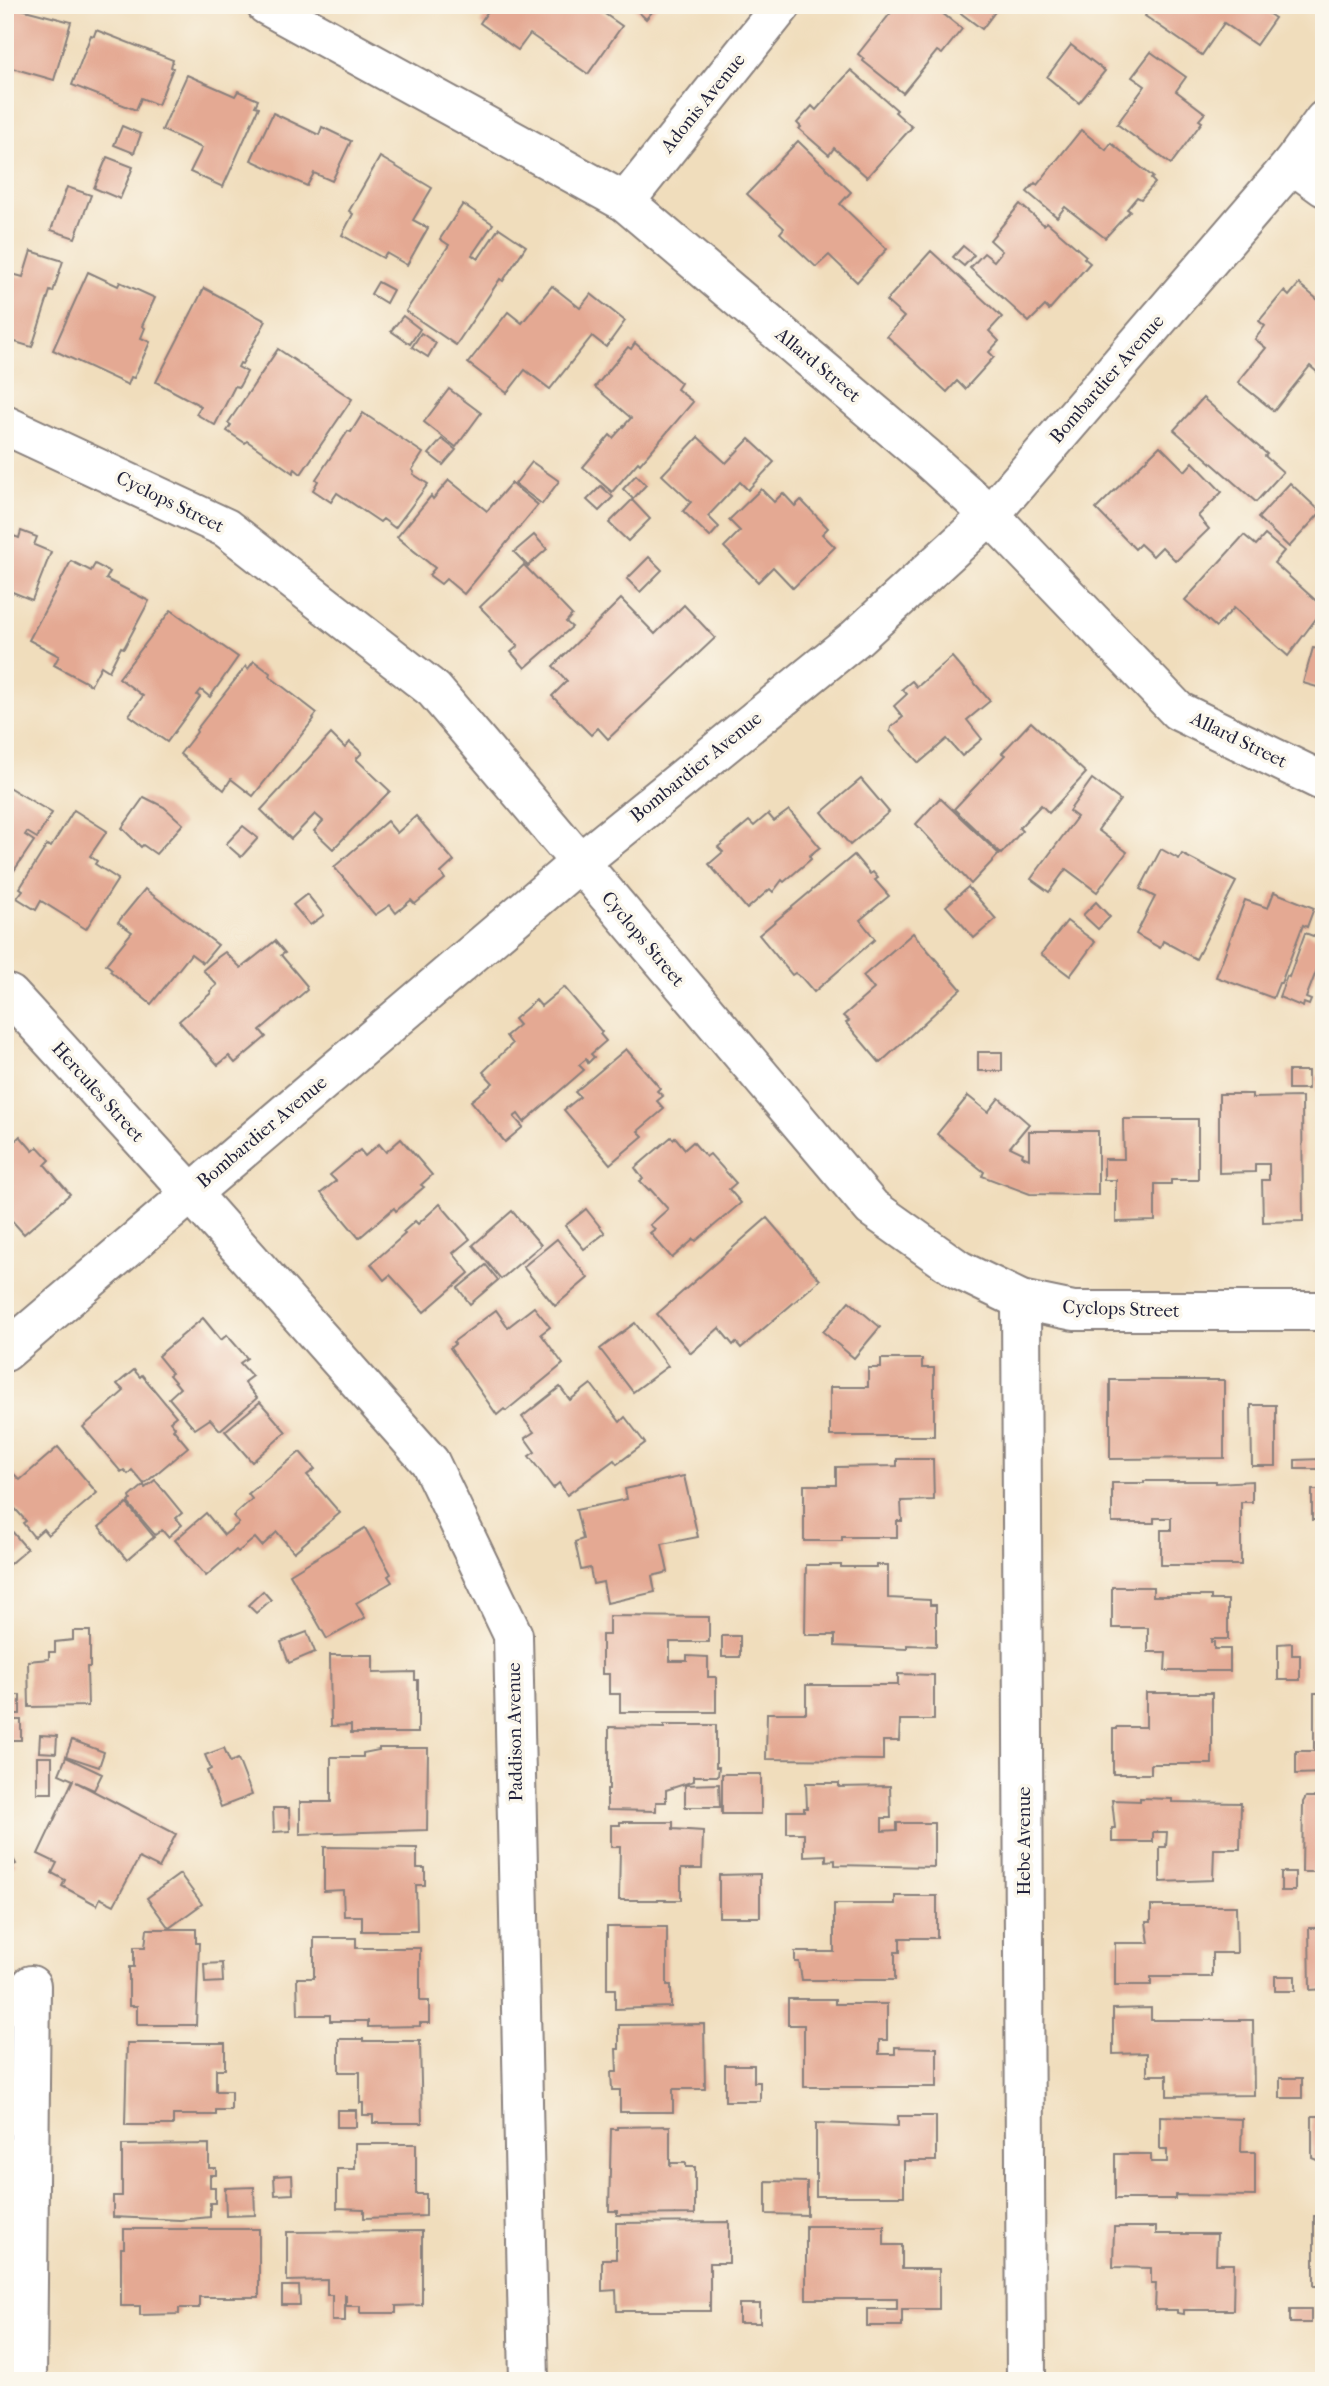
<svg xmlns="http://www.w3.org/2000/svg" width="1329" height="2386" viewBox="0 0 1329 2386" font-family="'IM FELL French Canon',serif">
<rect width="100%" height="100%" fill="#fbf7ec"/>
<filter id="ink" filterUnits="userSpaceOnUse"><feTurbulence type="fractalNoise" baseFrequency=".0143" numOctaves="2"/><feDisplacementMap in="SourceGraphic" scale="14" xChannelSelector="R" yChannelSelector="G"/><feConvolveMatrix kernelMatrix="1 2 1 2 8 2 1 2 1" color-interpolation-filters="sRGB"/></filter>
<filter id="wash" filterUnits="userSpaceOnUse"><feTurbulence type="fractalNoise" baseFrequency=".00686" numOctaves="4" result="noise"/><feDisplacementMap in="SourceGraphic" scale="28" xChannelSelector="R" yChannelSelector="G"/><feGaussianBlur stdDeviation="1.57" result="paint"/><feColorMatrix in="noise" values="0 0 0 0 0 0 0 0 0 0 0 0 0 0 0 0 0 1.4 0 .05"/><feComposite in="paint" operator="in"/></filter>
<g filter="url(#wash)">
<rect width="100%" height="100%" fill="#f0ddbc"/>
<g id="blocks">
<g fill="#e4a993">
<path d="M5 5H22L21 9 71 22 54 80 5 66Z"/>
<path d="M492 5H592L622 26 588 74 530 34 518 50 480 23Z"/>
<path d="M631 5H658L646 19Z"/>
<path d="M897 5 901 9 905 5H932L962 29 942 54 937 51 903 93 863 61 864 59 858 54Z"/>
<path d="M950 5H1000L982 29Z"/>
<path d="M1152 5H1256L1275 18 1256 45 1224 23 1202 55 1145 16Z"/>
<path d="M96 30 173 60 171 67 173 68 158 105 141 98 136 110 72 85 91 35 94 36Z"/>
<path d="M1071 45 1105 71 1079 103 1047 77Z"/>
<path d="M1151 52 1186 77 1176 91 1205 113 1199 120 1202 122 1171 164 1117 124 1145 86 1132 77Z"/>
<path d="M851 70 897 110 895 112 912 127 867 177 834 148 829 155 799 129 801 127 797 123 812 106 816 110Z"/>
<path d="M187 75 235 96 238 91 258 100 255 106 259 107 223 187 190 172 202 148 162 130Z"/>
<path d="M273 113 319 135 322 127 351 141 332 181 314 173 307 186 251 160Z"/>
<path d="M122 126 141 134 134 153 114 145Z"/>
<path d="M1081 130 1106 150 1111 143 1153 177 1151 179 1155 183 1141 199 1137 197 1127 209 1130 211 1105 238 1065 207 1057 217 1027 192 1035 183 1037 185Z"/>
<path d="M798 141 851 192 840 204 887 249 857 282 829 255 816 267 780 233 784 228 747 194Z"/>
<path d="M107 157 133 167 120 199 94 188Z"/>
<path d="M380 157 432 188 413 220 428 228 407 265 386 253 383 258 342 235 353 214 349 211Z"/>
<path d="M67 187 91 195 75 238 51 230Z"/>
<path d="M463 204 493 224 472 255 478 259 499 228 526 246 503 281 500 279 456 345 406 311 449 245 440 239Z"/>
<path d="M1020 204 1044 225 1047 222 1086 256 1084 258 1090 263 1049 310 1045 306 1029 322 970 268 984 253 994 261 1002 251 990 240Z"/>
<path d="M963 246 974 255 964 266 953 257Z"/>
<path d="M31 251 63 261 53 292 50 291 32 347 5 339V272L23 277Z"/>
<path d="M931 251 1002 317 989 331 999 341 989 352 994 357 965 389 957 381 947 392 887 336 904 317 886 301Z"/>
<path d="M88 272 118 286 120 282 155 298 142 326 145 328 141 338 150 342 134 378 131 377 128 385 53 350Z"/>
<path d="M378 282 393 290 386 303 371 294Z"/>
<path d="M1299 284 1324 305V347L1318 354 1324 358V363L1317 372 1310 366 1274 411 1238 382 1266 348 1255 339 1265 326 1259 321 1284 291 1289 296Z"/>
<path d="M552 286 580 308 591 294 625 321 606 347 592 336 550 389 525 370 507 393 468 363 508 312 522 323Z"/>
<path d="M204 288 266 321 242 364 240 363 238 367 247 372 239 387 235 386 215 425 196 414 201 406 156 382Z"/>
<path d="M403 316 420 329 410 344 391 331Z"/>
<path d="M421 333 436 343 428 357 412 347Z"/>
<path d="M635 343 681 383 677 389 693 402 640 464 638 462 612 492 583 467 610 435 613 438 631 418 595 387 628 347 631 349Z"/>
<path d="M278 349 352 399 301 474 295 469 293 473 247 441 245 443 227 431 231 425 228 423Z"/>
<path d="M449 389 481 413 456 447 424 422Z"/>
<path d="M1203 398 1267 454 1265 456 1283 472 1256 502 1174 430Z"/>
<path d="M363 413 423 453 412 470 414 472 413 474 428 484 395 528 383 519 380 522 337 493 331 502 313 490 318 481 316 479 348 431 351 432Z"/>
<path d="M698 437 726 463 749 439 774 462 748 490 740 482 708 516 719 527 710 537 683 511 691 502 662 475Z"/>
<path d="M442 439 456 450 443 465 429 454Z"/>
<path d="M1160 446 1185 471 1193 462 1222 492 1198 516 1209 529 1176 561 1162 547 1153 556 1140 544 1135 549 1096 509Z"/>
<path d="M532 462 559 481 542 504 515 484Z"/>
<path d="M636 475 646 485 633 499 623 489Z"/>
<path d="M449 480 487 511 511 483 538 505 464 594 446 579 441 584 429 575 435 568 397 537 431 496 433 499Z"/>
<path d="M1290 483 1321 512 1289 547 1258 518Z"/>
<path d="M601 486 613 497 599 511 587 500Z"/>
<path d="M761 489 774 502 783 493 795 506 801 500 828 528 822 534 835 547 793 588 773 567 758 582 724 547 740 531 729 520Z"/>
<path d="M632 500 650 519 628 541 609 523Z"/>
<path d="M21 531 37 537 34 545 51 552 32 600 5 589V533L19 538Z"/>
<path d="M534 535 547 549 528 566 514 552Z"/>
<path d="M1244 535 1256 545 1265 535 1284 551 1274 563 1324 608 1288 656 1234 608 1216 627 1185 600Z"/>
<path d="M649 557 662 570 640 592 627 579Z"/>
<path d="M71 561 91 571 95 564 110 572 106 579 149 601 124 648 121 647 109 671 101 666 91 685 54 665 59 656 29 640Z"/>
<path d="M524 565 572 615 566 622 572 627 525 668 511 652 518 646 480 607Z"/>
<path d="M621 599 655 634 684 605 715 638 608 739 598 728 591 735 552 696 567 681 553 666Z"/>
<path d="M171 610 238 657 210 697 201 690 197 695 200 697 167 742 129 715 143 696 119 678Z"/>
<path d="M1313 648 1324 650V689L1303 683Z"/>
<path d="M952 657 990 701 967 720 982 739 962 756 947 739 919 763 890 731 891 727 903 717 894 706 907 694 902 689 912 681 917 687Z"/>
<path d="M254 661 270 673 269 676 317 713 313 718 314 719 253 796 231 779 224 790 180 754 197 732 196 730 246 666 248 669Z"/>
<path d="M1031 722 1086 773 1049 813 1041 805 1019 828 1022 831 1001 854 954 809 1005 755 1002 753Z"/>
<path d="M331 734 345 748 350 742 362 753 356 759 390 791 333 849 314 831 323 821 315 814 291 839 261 810Z"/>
<path d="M861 779 889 812 850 845 822 812Z"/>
<path d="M1092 779 1120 800 1098 830 1127 852 1097 892 1066 869 1049 892 1031 879 1077 817 1069 811Z"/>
<path d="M5 785 52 813 37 838 27 832 25 835 34 841 5 884Z"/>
<path d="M144 797 164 807 183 824 156 854 143 845 141 847 122 828Z"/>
<path d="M940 798 999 854 971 884 916 824Z"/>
<path d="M74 810 107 831 90 856 97 861 95 864 118 879 86 929 41 901 36 910 17 898 23 890 20 888 47 845 51 847Z"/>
<path d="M789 810 820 847 809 856 811 859 784 882 782 880 773 892 770 889 747 909 709 864 723 852 718 847 749 821 754 826 768 814 774 821Z"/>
<path d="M416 816 454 861 441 873 445 879 415 904 411 900 396 913 390 905 375 915 334 867 387 821 397 833Z"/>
<path d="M243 826 258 838 241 857 226 844Z"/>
<path d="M1161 849 1179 859 1182 854 1236 882 1196 959 1163 941 1160 948 1136 934 1155 897 1140 889Z"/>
<path d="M854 855 870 874 873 872 878 878 875 880 889 896 860 920 875 939 814 992 802 978 795 973 792 975 759 935Z"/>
<path d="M968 887 996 919 974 938 946 906Z"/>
<path d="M145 889 218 945 203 963 191 954 151 1004 110 971 112 969 106 964 132 932 118 922Z"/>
<path d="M1274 892 1314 908 1307 927 1303 925 1281 983H1279L1273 998 1216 977 1245 900 1268 908Z"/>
<path d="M307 894 324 915 310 925 293 905Z"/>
<path d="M1096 902 1110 917 1098 929 1083 915Z"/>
<path d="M1067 921 1095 942 1070 976 1041 954Z"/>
<path d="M913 933 961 989 880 1063 846 1023 849 1021 843 1016 874 989 863 976Z"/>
<path d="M1305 933 1324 940V951L1306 998 1311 1000 1309 1005 1304 1003 1303 1007 1279 997 1287 976 1289 977Z"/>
<path d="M275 941 285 953 281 955 307 986 306 988 307 990 260 1030 266 1037 235 1063 229 1056 218 1065 179 1021 211 993 210 991 217 985 203 970 218 957 225 952 241 968Z"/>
<path d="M564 987 602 1032 600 1034 606 1041 591 1054 594 1057 588 1063 586 1059 579 1065 584 1070 524 1122 518 1114 514 1117 523 1127 505 1142 471 1101 493 1083 483 1072 512 1044 506 1036 519 1025 514 1019 536 1000 541 1006Z"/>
<path d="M626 1049 660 1088 657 1091 663 1096 657 1101 664 1109 638 1131 643 1136 610 1164 564 1110 580 1097 575 1092Z"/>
<rect x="978" y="1052" width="24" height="19"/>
<rect x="1288" y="1071" width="20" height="18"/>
<rect x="1316" y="1076" width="8" height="15"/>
<path d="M1219 1094H1252V1098L1302 1097 1303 1221 1263 1222 1262 1180H1269V1164H1255V1172L1219 1173Z"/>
<path d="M968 1096 988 1112 999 1098 1029 1124 1010 1147 1023 1153 1022 1156 1029 1159V1131H1098V1195L1030 1194 982 1176 984 1172 937 1134Z"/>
<path d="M1123 1119H1198V1180H1171V1184H1155V1221L1116 1222V1180H1104V1159H1124Z"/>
<path d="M5 1135 13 1143 20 1136 33 1151 38 1147 50 1160 45 1165 70 1194 24 1234 5 1213Z"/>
<path d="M671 1137 673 1139 675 1137 685 1149 693 1142 706 1157 710 1154 736 1183 729 1189 741 1203 696 1241 694 1239 672 1258 650 1233 655 1229 650 1225 668 1209 650 1189 649 1190 640 1181 643 1179 635 1168Z"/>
<path d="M401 1139 432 1175 421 1185 424 1187 396 1211 394 1208 359 1238 321 1193 336 1181 330 1175 360 1150 365 1156 379 1144 386 1152Z"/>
<path d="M440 1204 470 1239 453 1253 469 1273 424 1312 390 1275 384 1280 371 1264 405 1234 403 1232 415 1221 418 1224Z"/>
<path d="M586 1209 605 1233 584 1249 565 1226Z"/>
<path d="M512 1211 541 1245 501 1279 473 1245Z"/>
<path d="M767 1218 820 1280 741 1348 736 1342 733 1345 719 1328 691 1353 657 1314Z"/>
<path d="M557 1239 588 1278 555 1306 523 1267Z"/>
<path d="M486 1265 498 1280 470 1304 458 1288Z"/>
<path d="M849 1301 880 1327 854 1358 823 1332Z"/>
<path d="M534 1307 550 1327 541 1334 563 1364 506 1411 504 1409 497 1415 450 1348 455 1344 453 1342 496 1310 508 1327Z"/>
<path d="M203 1318 221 1340 227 1335 247 1358 240 1363 252 1376 244 1382 257 1398 220 1430 210 1419 195 1429 169 1398 180 1388 169 1375 172 1373 158 1356Z"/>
<path d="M635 1323 668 1366 633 1392 600 1349Z"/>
<path d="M881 1359H922V1368H934V1436H830V1387H868V1368H881Z"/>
<path d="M134 1370 140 1377 142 1375 176 1416 170 1421 175 1427 173 1429 188 1447 144 1484 132 1470 128 1474 124 1470 121 1472 83 1427 124 1391 117 1384Z"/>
<path d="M1110 1380H1224V1458L1110 1459Z"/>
<path d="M591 1384 620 1422 625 1417 645 1443 617 1464 614 1460 567 1495 559 1483 553 1488 529 1456 535 1452 525 1438 534 1432 522 1417 560 1387 570 1400Z"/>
<path d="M260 1402 286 1432 252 1462 225 1431Z"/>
<path d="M1251 1405H1276V1466H1252Z"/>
<path d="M58 1447 97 1493 48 1535 43 1529 34 1537 23 1523 26 1521 5 1497V1479L13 1473 20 1480Z"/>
<path d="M300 1452 315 1469 307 1475 340 1513 294 1552 277 1532 262 1546 255 1538 238 1552 236 1550 206 1576 175 1540 206 1513 224 1535 239 1523 233 1516 252 1499 248 1494Z"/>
<path d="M897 1459H933L934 1500 901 1501 902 1521H897V1537H842V1541H804V1485H836V1467L897 1466Z"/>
<path d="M1321 1459V1469H1295V1460Z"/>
<path d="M684 1476 698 1537 662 1544 668 1572 652 1576 655 1592 607 1603 603 1582 593 1584 590 1568 581 1570 575 1542 583 1539 576 1510 627 1499 625 1489Z"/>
<path d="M155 1480 182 1513 176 1518 182 1525 168 1537 162 1530 155 1535 128 1503 131 1500 130 1497 144 1485 145 1488Z"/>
<path d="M1144 1481H1216V1483L1252 1481V1502H1241V1565H1161V1530H1171V1518H1154V1523H1112V1483H1144Z"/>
<rect x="1312" y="1490" width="12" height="30"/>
<path d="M127 1504 154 1537 127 1560 99 1527Z"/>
<path d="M5 1523 27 1549 5 1568Z"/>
<path d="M365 1528 391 1574 388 1576 392 1582 356 1603 365 1618 327 1639 290 1574Z"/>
<path d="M806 1565H841V1567H876V1565H888V1598L930 1600V1605H936V1646L907 1645V1649L835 1646V1635H805Z"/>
<path d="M1112 1587H1153V1596H1211V1600H1228V1639H1211V1642H1214V1649H1230V1671H1165L1166 1652H1148V1628H1112Z"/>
<path d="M263 1591 271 1600 256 1613 248 1605Z"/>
<path d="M609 1616 709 1617V1642H670V1661H687V1656L708 1657V1677H716V1712H620V1694H609V1674H602V1635H609Z"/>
<path d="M73 1631H90V1667H87L88 1706 29 1707 28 1661 49 1659V1652H55V1642L73 1640Z"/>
<path d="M307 1632 315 1652 289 1663 281 1642Z"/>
<rect x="722" y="1636" width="18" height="21"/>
<path d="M1292 1643V1655H1300V1680H1278V1644Z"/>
<path d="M330 1655H373V1673L415 1672V1680H418V1733H351V1725L331 1726Z"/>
<path d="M898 1674 934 1675V1720H900L899 1741H883V1760L766 1759 767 1713H806V1685H898Z"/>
<path d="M1146 1693H1212V1764H1151V1774H1113V1729H1117V1727H1146Z"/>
<path d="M1314 1693H1324V1773L1296 1774V1751H1314Z"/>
<rect x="6" y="1695" width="14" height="19"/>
<path d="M9 1720H21V1740H8Z"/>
<path d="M664 1725H716V1767H719L718 1776H694V1781L666 1790V1802H656V1811L607 1810V1789H609V1727L664 1728Z"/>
<path d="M40 1735 57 1736 56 1753 39 1752Z"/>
<path d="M72 1740 104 1752 99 1767 66 1756Z"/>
<path d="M224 1748 230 1762 238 1759 252 1795 221 1807 207 1771 211 1769 205 1755Z"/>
<path d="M379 1748H428L427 1830 300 1834V1802H331V1757H363V1753L379 1750Z"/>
<rect x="37" y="1757" width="15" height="36"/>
<path d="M66 1757 102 1774 94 1790 76 1782 176 1834 159 1868 139 1858 114 1905 100 1898 97 1905 62 1886 65 1880 52 1873 57 1863 38 1854 73 1780 59 1774Z"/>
<rect x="722" y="1774" width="39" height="40"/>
<path d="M806 1783H839V1787L890 1786 891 1818H882V1831L897 1830V1823H934V1867L835 1865V1860L826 1861V1855L804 1856V1833H787V1811H804V1808H807Z"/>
<path d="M719 1784 720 1807H685V1785Z"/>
<path d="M1306 1797H1324V1872H1302L1303 1802Z"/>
<path d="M1140 1798 1172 1799V1802L1241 1803 1240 1849H1214L1213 1880 1160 1882V1847H1166L1167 1832H1153V1842H1112V1828H1115L1112 1800 1140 1801Z"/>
<path d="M273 1808H289L290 1831 274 1832Z"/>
<path d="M620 1822H673V1829L703 1831 702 1869H681V1900H619L620 1847H611V1825H620Z"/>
<path d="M5 1843 16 1864 5 1869Z"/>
<path d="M324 1847 417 1848V1868H425V1885H416L417 1931H362V1916H344L343 1890 324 1891Z"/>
<rect x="1281" y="1872" width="14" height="19"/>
<path d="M180 1874 202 1904 169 1928 147 1898Z"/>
<path d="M760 1874V1917H719V1875Z"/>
<path d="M895 1896H937V1938H900V1952H895V1980H802L799 1962H795V1952H834V1904H895Z"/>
<path d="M1151 1906H1236L1237 1953H1212V1977H1151V1985H1115V1943H1149L1146 1922H1151Z"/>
<path d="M607 1927H667V1985H671V2007L615 2009V1989H607Z"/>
<path d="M1309 1928H1324V1989L1310 1990Z"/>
<path d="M147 1929H196V1943H199L196 2025H137V2006H129V1967H134V1947H145Z"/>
<path d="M314 1938H356V1948H420V2001H429V2023H420V2026L368 2027V2021H330V2015H298L297 1978H314Z"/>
<path d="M222 1963 223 1982 205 1983 204 1964Z"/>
<rect x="1275" y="1976" width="20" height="15"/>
<path d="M788 1999H835V2004H887V2040H879V2054H895V2047L937 2048V2087H804V2025H788Z"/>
<path d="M1151 2008V2020H1253L1254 2095 1167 2096V2075H1147V2053L1113 2054V2009Z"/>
<rect x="1319" y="2011" width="5" height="51"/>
<path d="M704 2024 705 2089H673V2112H620V2090H612L611 2072H617L616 2049H619V2025Z"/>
<path d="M339 2039H363V2041H420L422 2123H373V2115H363V2103H360V2072H339Z"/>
<path d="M127 2043H225V2069H216V2091H231V2110H216V2115H173V2125H125Z"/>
<path d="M725 2065H754V2082H760V2101H725Z"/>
<rect x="1280" y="2078" width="22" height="20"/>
<rect x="337" y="2110" width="19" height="17"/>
<path d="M898 2116H936V2161H904V2196H816V2123L898 2126Z"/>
<path d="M1160 2116 1242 2119 1241 2152H1255V2196L1175 2195V2199H1115V2154H1151V2162H1167V2149H1160Z"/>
<path d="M1312 2116H1324V2163L1312 2158Z"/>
<path d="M670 2126V2167L671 2163H686V2167H695V2214L617 2215V2211H609L611 2129H617V2127Z"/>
<path d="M209 2144V2168H216V2175H210V2187H215V2203H210V2217L180 2220 113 2217V2196H122V2145Z"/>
<path d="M355 2144H416V2194H426V2216L364 2218V2209L337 2208V2169H355Z"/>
<path d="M292 2175 293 2194 275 2195 274 2176Z"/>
<path d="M766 2181 807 2182V2215L766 2214Z"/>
<path d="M254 2187 255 2215 226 2216 225 2188Z"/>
<rect x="1314" y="2216" width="10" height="70"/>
<path d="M729 2222V2263H710V2311H617L616 2290 602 2291V2259H616V2223Z"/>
<path d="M806 2226H884V2245H902V2269H939V2309H902V2326H867V2309H897V2299H806Z"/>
<path d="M1114 2227H1156V2234H1217L1216 2264H1234L1233 2310H1184V2314L1177 2313V2310H1155L1156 2283H1151V2268L1113 2267Z"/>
<path d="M124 2229H259V2297H199V2308H179V2314L140 2315V2306H121V2248H124Z"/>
<path d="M422 2231V2305L396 2306V2313H360V2306H346V2295H345V2321H332V2295H327V2280L287 2281V2232Z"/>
<path d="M282 2286H299L300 2305H282Z"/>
<rect x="739" y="2304" width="21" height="19"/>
<rect x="1290" y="2309" width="21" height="14"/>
</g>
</g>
</g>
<g filter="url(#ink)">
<use href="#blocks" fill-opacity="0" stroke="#89807c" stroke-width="2"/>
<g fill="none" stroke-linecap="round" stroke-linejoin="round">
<g stroke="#89807c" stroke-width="42">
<g id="minor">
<path d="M266 5 625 202 926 457 990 515 1178 711 1324 782"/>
<path d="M1292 164 1324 187"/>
<path d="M625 202 782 5"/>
<path d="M5 425 226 528 434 690 872 1208 959 1270 1021 1300 1074 1311H1324"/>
<path d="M5 993 10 995 190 1192 430 1462 513 1635 529 2381"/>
<path d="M1021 1300 1026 2381"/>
<path d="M5 1352 579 863 856 638 990 515 1292 164 1324 120"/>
<path d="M27 2381 31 1985"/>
</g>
</g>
<use href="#minor" stroke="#fff" stroke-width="38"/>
</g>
</g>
<g text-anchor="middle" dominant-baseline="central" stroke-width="7" stroke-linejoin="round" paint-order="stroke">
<g font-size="19" fill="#22223b" stroke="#fbf7ec">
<text transform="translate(703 103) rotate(-51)">Adonis Avenue</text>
<text transform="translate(818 365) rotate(40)">Allard Street</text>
<text transform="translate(1107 379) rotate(-49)">Bombardier Avenue</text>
<text transform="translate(170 502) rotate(26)">Cyclops Street</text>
<text transform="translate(1239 740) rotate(26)">Allard Street</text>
<text transform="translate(696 767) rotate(-39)">Bombardier Avenue</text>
<text transform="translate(643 939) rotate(50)">Cyclops Street</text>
<text transform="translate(98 1092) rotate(48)">Hercules Street</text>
<text transform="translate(262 1132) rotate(-40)">Bombardier Avenue</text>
<text transform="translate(1121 1309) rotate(2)">Cyclops Street</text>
<text transform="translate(515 1732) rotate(-91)">Paddison Avenue</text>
<text transform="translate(1024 1841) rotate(-90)">Hebe Avenue</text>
</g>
</g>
<rect width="1329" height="2386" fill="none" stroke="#fbf7ec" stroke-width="28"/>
</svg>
